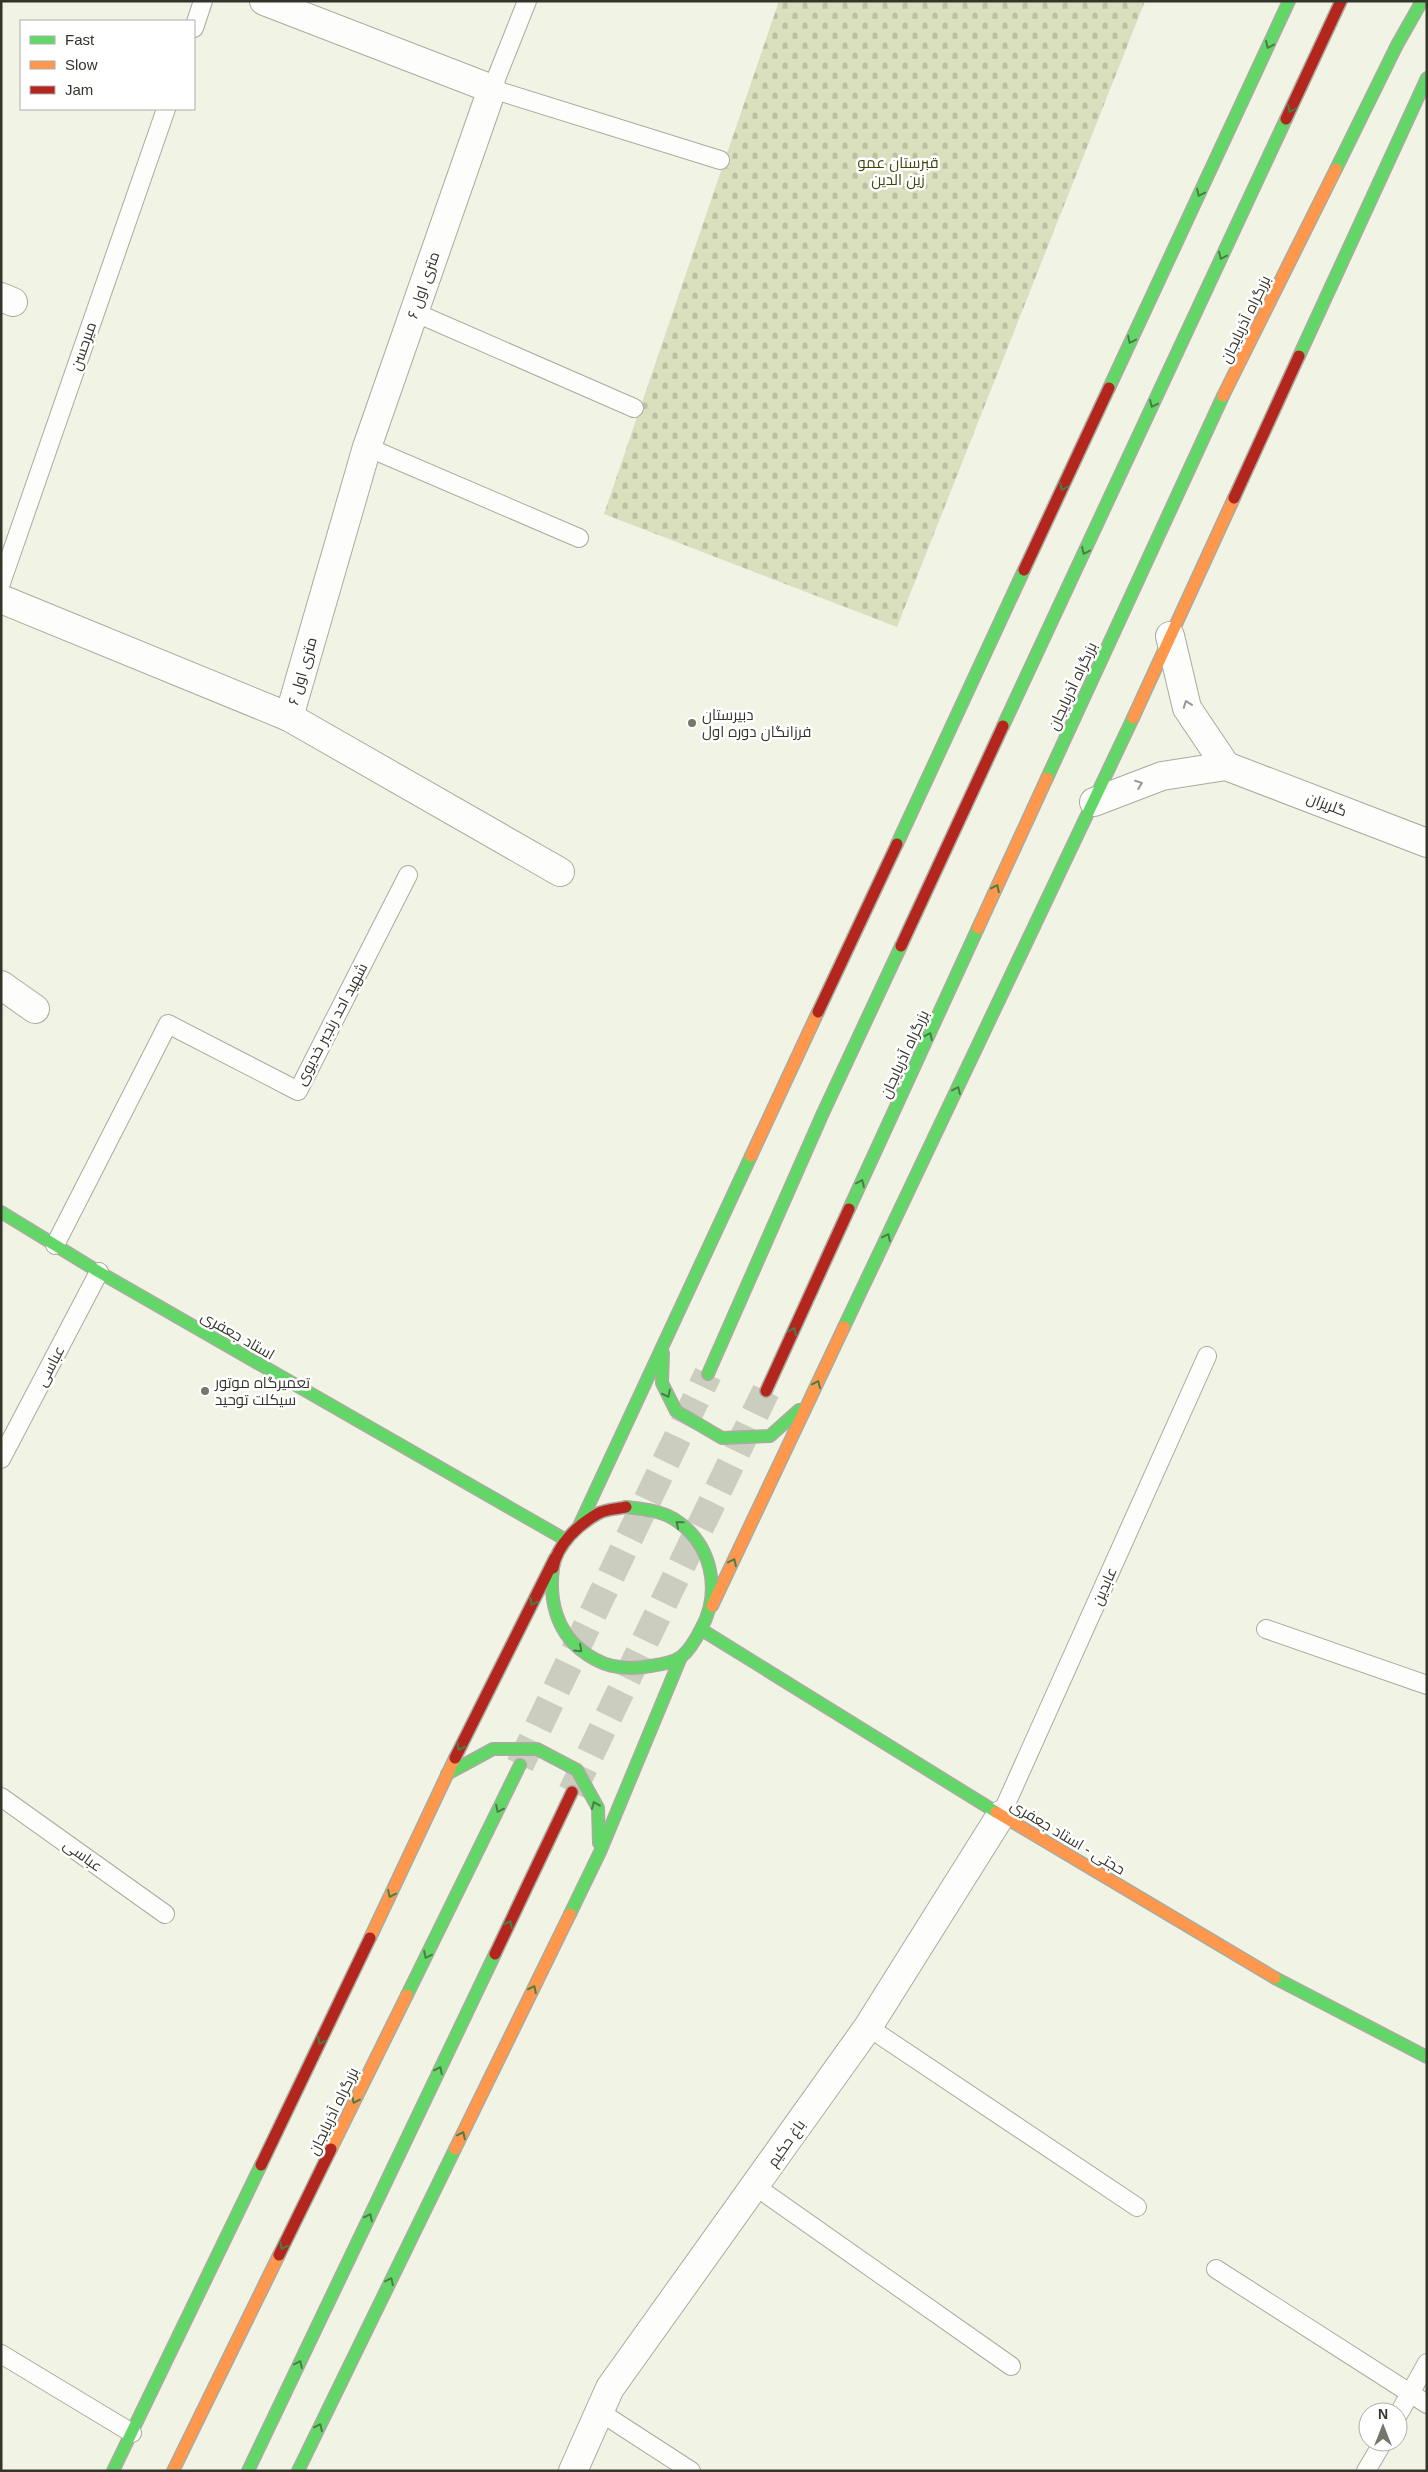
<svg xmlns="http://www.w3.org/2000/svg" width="1428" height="2472" viewBox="0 0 1428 2472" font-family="Helvetica,Cairo,sans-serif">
<defs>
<pattern id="cemetery-stones" width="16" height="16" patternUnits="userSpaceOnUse" patternTransform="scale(1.25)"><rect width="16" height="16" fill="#dadfbe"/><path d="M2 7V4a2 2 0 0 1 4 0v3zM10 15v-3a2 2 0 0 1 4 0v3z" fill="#bcc0a3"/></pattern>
</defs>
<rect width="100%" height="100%" fill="#f1f3e4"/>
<path fill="url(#cemetery-stones)" d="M779 1H1145L897 627 604 514Z"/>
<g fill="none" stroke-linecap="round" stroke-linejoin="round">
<g stroke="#cbcdbf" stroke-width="28" stroke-dasharray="28 14" stroke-linecap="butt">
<path d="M520 1765 708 1374"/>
<path d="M572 1792 766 1391"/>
</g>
<g stroke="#aaaba0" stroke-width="20">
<g id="lane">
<path d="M527 1 492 89 720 160"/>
<path d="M194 28 203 1"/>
<path d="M414 312 634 408"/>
<path d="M367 447 579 538"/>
<path d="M1 583 166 109"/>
<path d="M55 1245 168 1024 298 1091 408 875"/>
<path d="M1 1459 99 1272"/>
<path d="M1266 1629 1427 1685"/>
<path d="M1 1797 165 1914"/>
<path d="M1001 1815 1207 1356"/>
<path d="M868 2027 1137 2207"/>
<path d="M755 2186 1011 2366"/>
<path d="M1216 2269 1427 2404"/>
<path d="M1 2354 132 2433"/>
<path d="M600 2412 691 2471"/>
<path d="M1398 2415 1427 2363"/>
<path d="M1366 2471 1383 2442"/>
</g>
</g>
<g stroke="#aaaba0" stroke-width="30">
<g id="street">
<path d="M264 1 492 89 367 447 289 717"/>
<path d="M1 297 13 302"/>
<path d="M1 599 289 717 560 872"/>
<path d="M1226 766 1427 843"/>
<path d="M1094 802 1162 776 1226 766 1187 708 1170 636"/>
<path d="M1 985 35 1009"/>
<path d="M573 2471 610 2388 868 2027 1001 1815"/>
</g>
</g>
<g stroke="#aaaba0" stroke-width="14">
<g id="fast">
<path d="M1336 169 1397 45 1422 1"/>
<path d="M1299 356 1427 78"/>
<path d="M1109 388 1289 1"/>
<path d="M1003 726 1286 119"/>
<path d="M1047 778 1223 396"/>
<path d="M897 844 1024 570"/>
<path d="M849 1209 978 928"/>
<path d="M1 1212 99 1272 566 1540"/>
<path d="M844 1327 1133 718"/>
<path d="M663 1353 662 1383 676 1411 722 1438 770 1436 799 1410"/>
<path d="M708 1374 823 1113 901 946"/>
<path d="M579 1526 751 1156"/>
<path d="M553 1568C549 1599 556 1630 581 1650 601 1666 620 1670 644 1667 656 1665 671 1664 681 1657 690 1650 696 1639 701 1629 722 1591 712 1543 674 1519 659 1510 642 1509 626 1507"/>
<path d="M702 1630 996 1812"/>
<path d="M447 1774 493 1749H537L577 1770 598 1808 599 1843"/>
<path d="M570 1914 600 1852 681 1657"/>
<path d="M1275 1978 1427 2057"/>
<path d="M407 1995 520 1765"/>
<path d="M113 2471 261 2165"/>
<path d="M248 2471 495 1954"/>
<path d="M298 2471 455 2149"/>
</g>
</g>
<g stroke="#aaaba0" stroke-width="14">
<g id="slow">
<path d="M1223 396 1336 169"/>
<path d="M1133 718 1234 498"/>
<path d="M978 928 1047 778"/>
<path d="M751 1156 818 1012"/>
<path d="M712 1606 844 1327"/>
<path d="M996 1812 1275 1978"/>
<path d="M370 1938 455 1758"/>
<path d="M331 2149 407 1995"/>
<path d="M455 2149 570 1914"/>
<path d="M173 2471 279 2255"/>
</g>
</g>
<g stroke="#aaaba0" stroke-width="14">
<g id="jam">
<path d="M1286 119 1341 1"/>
<path d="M1234 498 1299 356"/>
<path d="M1024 570 1109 388"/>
<path d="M901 946 1003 726"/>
<path d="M818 1012 897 844"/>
<path d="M766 1391 849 1209"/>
<path d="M553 1568C557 1544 579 1524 599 1513 607 1509 618 1509 626 1507"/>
<path d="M455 1758 555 1558"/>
<path d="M495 1954 572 1792"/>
<path d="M261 2165 370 1938"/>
<path d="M279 2255 331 2149"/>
</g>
</g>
<use href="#lane" stroke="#fdfdfb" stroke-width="18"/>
<use href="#street" stroke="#fdfdfb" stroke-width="28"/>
<use href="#fast" stroke="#63d668" stroke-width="11"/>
<use href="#slow" stroke="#ff974d" stroke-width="11"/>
<use href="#jam" stroke="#b3261e" stroke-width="11"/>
</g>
<defs><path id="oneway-chevron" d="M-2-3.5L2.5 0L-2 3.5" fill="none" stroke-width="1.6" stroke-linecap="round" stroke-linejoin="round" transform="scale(1.25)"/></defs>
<g stroke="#497d46">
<use href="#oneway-chevron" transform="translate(1269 45) rotate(115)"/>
<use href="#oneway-chevron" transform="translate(1291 109) rotate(115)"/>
<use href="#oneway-chevron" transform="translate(1200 193) rotate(115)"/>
<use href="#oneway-chevron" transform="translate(1222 256) rotate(115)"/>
<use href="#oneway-chevron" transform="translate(1131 340) rotate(115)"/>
<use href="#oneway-chevron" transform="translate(1153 404) rotate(115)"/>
<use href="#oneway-chevron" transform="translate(1063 487) rotate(115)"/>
<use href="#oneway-chevron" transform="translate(1085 551) rotate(115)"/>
<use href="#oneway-chevron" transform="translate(996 888) rotate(-65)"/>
<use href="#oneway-chevron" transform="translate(929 1036) rotate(-65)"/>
<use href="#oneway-chevron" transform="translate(957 1090) rotate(-65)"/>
<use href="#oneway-chevron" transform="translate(861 1183) rotate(-65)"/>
<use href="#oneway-chevron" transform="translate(887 1237) rotate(-65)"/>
<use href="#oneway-chevron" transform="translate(793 1331) rotate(-65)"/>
<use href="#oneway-chevron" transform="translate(817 1384) rotate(-65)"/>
<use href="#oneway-chevron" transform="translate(667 1394) rotate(63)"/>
<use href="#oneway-chevron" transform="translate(679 1524) rotate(-140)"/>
<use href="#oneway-chevron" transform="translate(733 1562) rotate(-65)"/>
<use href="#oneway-chevron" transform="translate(533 1602) rotate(117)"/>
<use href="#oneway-chevron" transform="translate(579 1649) rotate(43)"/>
<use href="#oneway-chevron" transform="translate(460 1747) rotate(117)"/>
<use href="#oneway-chevron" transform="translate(595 1805) rotate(-113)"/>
<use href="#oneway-chevron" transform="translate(499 1809) rotate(116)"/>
<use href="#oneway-chevron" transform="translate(391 1894) rotate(115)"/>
<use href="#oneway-chevron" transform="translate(509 1924) rotate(-64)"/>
<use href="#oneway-chevron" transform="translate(427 1955) rotate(116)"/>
<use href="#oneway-chevron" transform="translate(533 1989) rotate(-64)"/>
<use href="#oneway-chevron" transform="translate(321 2041) rotate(116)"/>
<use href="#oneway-chevron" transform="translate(439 2070) rotate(-64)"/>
<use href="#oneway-chevron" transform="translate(355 2100) rotate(116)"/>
<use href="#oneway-chevron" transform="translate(462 2135) rotate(-64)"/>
<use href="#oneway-chevron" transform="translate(369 2217) rotate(-64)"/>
<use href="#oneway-chevron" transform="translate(283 2246) rotate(116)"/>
<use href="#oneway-chevron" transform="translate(390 2281) rotate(-64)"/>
<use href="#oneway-chevron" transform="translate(299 2364) rotate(-64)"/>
<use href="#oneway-chevron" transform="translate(319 2427) rotate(-64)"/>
</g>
<g stroke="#989892">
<use href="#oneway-chevron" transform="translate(1187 704) rotate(-110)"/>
<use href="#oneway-chevron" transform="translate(1139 784) rotate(-21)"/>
</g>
<g fill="#76776b" stroke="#fff" stroke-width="2">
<circle cx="692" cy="723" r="5"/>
<circle cx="205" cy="1391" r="5"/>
</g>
<g text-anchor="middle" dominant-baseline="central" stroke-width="5" stroke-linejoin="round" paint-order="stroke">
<g font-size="15" fill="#41460f" stroke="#fff">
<text x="898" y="162">قبرستان عمو<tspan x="898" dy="17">زین الدین</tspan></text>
</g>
<g font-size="15" fill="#33342a" stroke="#fff">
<text transform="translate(423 285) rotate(-71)">۶ متری اول</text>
<text transform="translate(1245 319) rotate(-64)">بزرگراه آذربایجان</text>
<text transform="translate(83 346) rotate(-71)">میرحسن</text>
<text transform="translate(302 671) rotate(-74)">۶ متری اول</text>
<text transform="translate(1072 686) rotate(-65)">بزرگراه آذربایجان</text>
<text transform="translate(1327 804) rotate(21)">گلریزان</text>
<text transform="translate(331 1024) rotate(-62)">شهید احد رنجبر خدیوی</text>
<text transform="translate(904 1054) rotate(-65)">بزرگراه آذربایجان</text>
<text transform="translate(238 1335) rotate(30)">استاد جعفری</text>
<text transform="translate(50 1366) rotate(-62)">عباسی</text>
<text transform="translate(1104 1586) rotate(-66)">عابدین</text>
<text transform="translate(1068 1837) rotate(31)">حجتی - استاد جعفری</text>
<text transform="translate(83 1855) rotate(36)">عباسی</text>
<text transform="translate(333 2111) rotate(-64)">بزرگراه آذربایجان</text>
<text transform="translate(786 2143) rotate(-55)">باغ حکیم</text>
</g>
<g font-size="15" fill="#33342a" stroke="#fff" text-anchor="start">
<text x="702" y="714">دبیرستان<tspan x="702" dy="17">فرزانگان دوره اول</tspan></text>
<text x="215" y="1382">تعمیرگاه موتور<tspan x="215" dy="17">سیکلت توحید</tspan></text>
</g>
</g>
<rect width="1428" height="2472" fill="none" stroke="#33342a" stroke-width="5"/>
<rect x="20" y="20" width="175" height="90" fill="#ffffff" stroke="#adaeaa"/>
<rect x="30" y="36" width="25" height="8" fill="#63d668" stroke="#adaeaa"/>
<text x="65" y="45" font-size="15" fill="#33342a">Fast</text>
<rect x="30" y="61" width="25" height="8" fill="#ff974d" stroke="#adaeaa"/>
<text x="65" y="70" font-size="15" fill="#33342a">Slow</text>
<rect x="30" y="86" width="25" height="8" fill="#b3261e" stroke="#adaeaa"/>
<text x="65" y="95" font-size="15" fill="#33342a">Jam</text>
<g transform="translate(1383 2427)"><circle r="24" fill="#ffffff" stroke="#adaeaa"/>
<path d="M0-4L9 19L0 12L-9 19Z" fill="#76776b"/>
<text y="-8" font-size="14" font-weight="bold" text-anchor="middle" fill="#33342a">N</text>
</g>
</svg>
